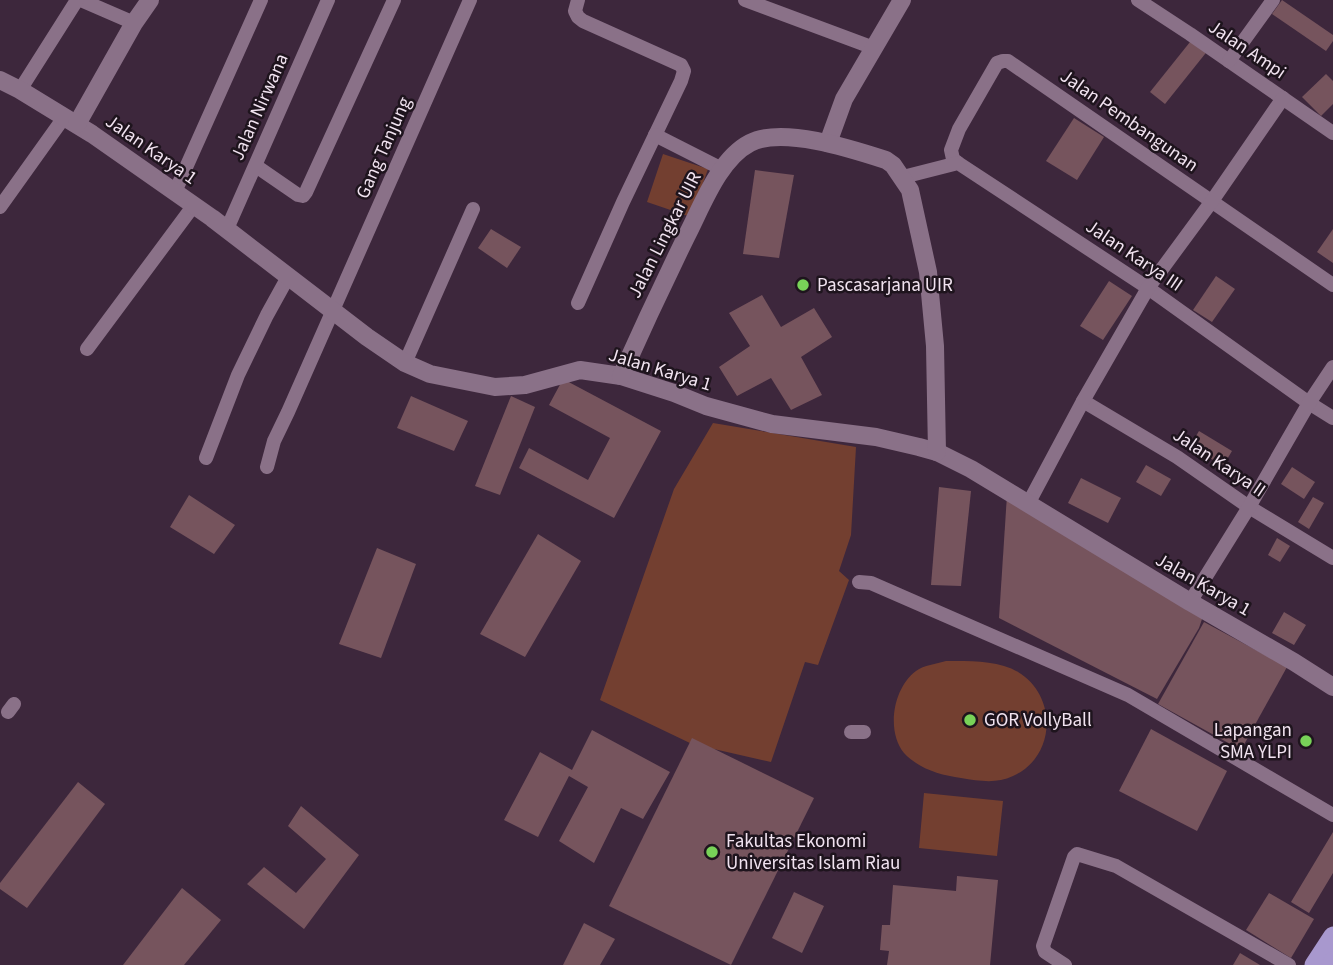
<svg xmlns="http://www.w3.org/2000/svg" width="1333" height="965" viewBox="0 0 1333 965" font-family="'Source Sans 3',sans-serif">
<rect width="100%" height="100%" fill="#3d273c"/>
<g fill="#733f30">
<path d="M663 154 708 169 691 217 647 202Z"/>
<path d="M713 423 856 447 851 535 839 571 849 580 818 665 805 662 771 762 692 744 600 700 674 489Z"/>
<path d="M946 661C969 661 998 660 1018 672 1058 696 1056 757 1013 776 996 784 980 781 961 778 940 775 919 769 904 753 886 731 893 688 916 671 924 665 936 664 946 661Z"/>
<path d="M924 793 1003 801 997 856 919 848Z"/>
</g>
<g fill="#76545d">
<path d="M1282 0 1333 35V41L1326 51 1272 14Z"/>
<path d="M1194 37 1209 49 1165 104 1150 92Z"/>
<path d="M1326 74 1333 81V104L1321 116 1302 97Z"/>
<path d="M1074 118 1104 137 1077 180 1046 161Z"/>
<path d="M755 170 794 175 779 258 743 254Z"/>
<path d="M491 229 521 247 507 268 478 248Z"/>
<path d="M1333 229V263L1317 252Z"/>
<path d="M1216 276 1235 289 1212 322 1193 310Z"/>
<path d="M1109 281 1132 296 1103 340 1080 326Z"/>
<path d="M762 295 781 327 814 308 832 337 801 357 822 395 791 410 771 378 737 396 719 367 750 346 729 313Z"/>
<path d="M563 379 661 431 614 518 519 468 529 448 588 480 610 438 549 405Z"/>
<path d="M411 396 468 421 454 451 397 428Z"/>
<path d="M511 396 535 407 500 495 475 486Z"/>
<path d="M1199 431 1232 451 1223 466 1190 446Z"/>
<path d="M1146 465 1171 479 1161 496 1136 482Z"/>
<path d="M1292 467 1315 482 1304 499 1281 484Z"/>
<path d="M1081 478 1121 498 1108 523 1068 503Z"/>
<path d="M939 487 971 491 961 586 931 585Z"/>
<path d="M189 495 235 525 214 554 170 527Z"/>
<path d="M1007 495 1203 616 1199 628 1157 699 999 618Z"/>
<path d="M1313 497 1324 503 1309 529 1298 522Z"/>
<path d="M538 534 581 561 525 657 480 634Z"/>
<path d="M1277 538 1290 546 1280 562 1268 555Z"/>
<path d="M377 548 416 564 381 658 339 644Z"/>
<path d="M1284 612 1306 625 1294 645 1272 633Z"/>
<path d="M1204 622 1287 667 1241 750 1158 704Z"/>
<path d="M1151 729 1227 771 1197 831 1119 791Z"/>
<path d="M592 730 670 772 643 819 621 808 594 863 559 841 588 787 569 776 538 837 504 820 540 752 572 770Z"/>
<path d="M692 738 814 798 731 965 609 906Z"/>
<path d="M78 782 105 804 27 908 0 889V883Z"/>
<path d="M301 806 359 855 304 929 247 884 264 867 296 893 326 859 288 826Z"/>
<path d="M1333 832V873L1309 913 1291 902Z"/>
<path d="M957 876 998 880 990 965H887L889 951 880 950 882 925H890L893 885 956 891Z"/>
<path d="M182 888 221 920 184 965H123Z"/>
<path d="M794 892 824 906 802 953 772 938Z"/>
<path d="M1269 893 1314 919 1291 958 1246 930Z"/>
<path d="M584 923 615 939 600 965H563Z"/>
<path d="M1240 953 1260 965H1233Z"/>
</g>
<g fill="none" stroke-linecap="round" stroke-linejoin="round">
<g stroke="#8a7188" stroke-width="14">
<path d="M81 0 134 23"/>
<path d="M578 0 575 11 578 17 583 21 681 65 684 71 681 81 623 202 578 303"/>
<path d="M745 0 874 48"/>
<path d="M1138 0 1190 34 1333 133"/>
<path d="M1229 61 1273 0"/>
<path d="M20 90 77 0"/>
<path d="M655 135 722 169"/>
<path d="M958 163 953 159 951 150 959 129 997 63 1003 61H1008L1333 285"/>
<path d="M256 166 298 195 303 196 306 192 394 0"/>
<path d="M903 177 958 163 1148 288 1309 403 1333 418"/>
<path d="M175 192 261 0"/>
<path d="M0 207 65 116"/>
<path d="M227 229 328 0"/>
<path d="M87 349 194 205"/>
<path d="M405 363 473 209"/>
<path d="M1083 401 1177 457 1249 507 1333 558"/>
<path d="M206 458 238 375 267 315 288 277"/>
<path d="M267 467 274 441 288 412 470 0"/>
<path d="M1028 504 1083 401 1148 288 1212 201 1283 98"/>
<path d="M859 582 871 583 1128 695 1333 815"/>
<path d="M1190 602 1249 507 1309 403 1333 367"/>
<path d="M8 712 14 704"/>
<path d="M851 732H864"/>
<path d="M1065 965 1045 952 1043 946 1074 857 1077 854 1116 866 1289 965"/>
</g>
<g stroke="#8a7188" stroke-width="18">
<path d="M0 80 20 90 92 134 212 218 367 337 405 363 430 374 495 387 525 385 580 370 621 376 674 393 706 406 772 424 876 437 919 447 937 452 971 469 1190 602 1294 662 1333 687"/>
<path d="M77 124 134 23 150 0"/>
<path d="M828 143 844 99 902 0"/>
<path d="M621 376C642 329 664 282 687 235 702 206 719 159 750 143 782 126 852 149 886 160L893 165 910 190 928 272 935 346 937 452"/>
</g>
<g stroke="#a898ce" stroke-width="19">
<path d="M1314 965 1333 936"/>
<path d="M1331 965 1333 961"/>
</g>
</g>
<g fill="#78d258" stroke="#1e141d" stroke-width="2.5">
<circle cx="803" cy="285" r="7"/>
<circle cx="970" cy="720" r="7"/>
<circle cx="1306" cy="741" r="7"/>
<circle cx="712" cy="852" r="7"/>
</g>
<g text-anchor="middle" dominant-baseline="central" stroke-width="5" stroke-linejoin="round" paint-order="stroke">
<g font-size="19" fill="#f1e3f0" stroke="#1e141d">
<text transform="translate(1247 50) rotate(34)">Jalan Ampi</text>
<text transform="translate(260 107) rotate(-66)">Jalan Nirwana</text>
<text transform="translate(1129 121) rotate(35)">Jalan Pembangunan</text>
<text transform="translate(384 148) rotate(-66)">Gang Tanjung</text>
<text transform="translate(151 150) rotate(35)">Jalan Karya 1</text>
<text transform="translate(665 235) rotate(-63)">Jalan Lingkar UIR</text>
<text transform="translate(1134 256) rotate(34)">Jalan Karya III</text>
<text transform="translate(660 370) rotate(17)">Jalan Karya 1</text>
<text transform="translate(1219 463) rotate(34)">Jalan Karya II</text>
<text transform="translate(1203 585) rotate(30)">Jalan Karya 1</text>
</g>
<g font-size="19" fill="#f1e3f0" stroke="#1e141d" text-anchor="start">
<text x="817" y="285">Pascasarjana UIR</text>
<text x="984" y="720">GOR VollyBall</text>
<text x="1292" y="730" text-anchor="end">Lapangan<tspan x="1292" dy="22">SMA YLPI</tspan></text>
<text x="726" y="841">Fakultas Ekonomi<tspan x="726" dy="22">Universitas Islam Riau</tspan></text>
</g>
</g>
</svg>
